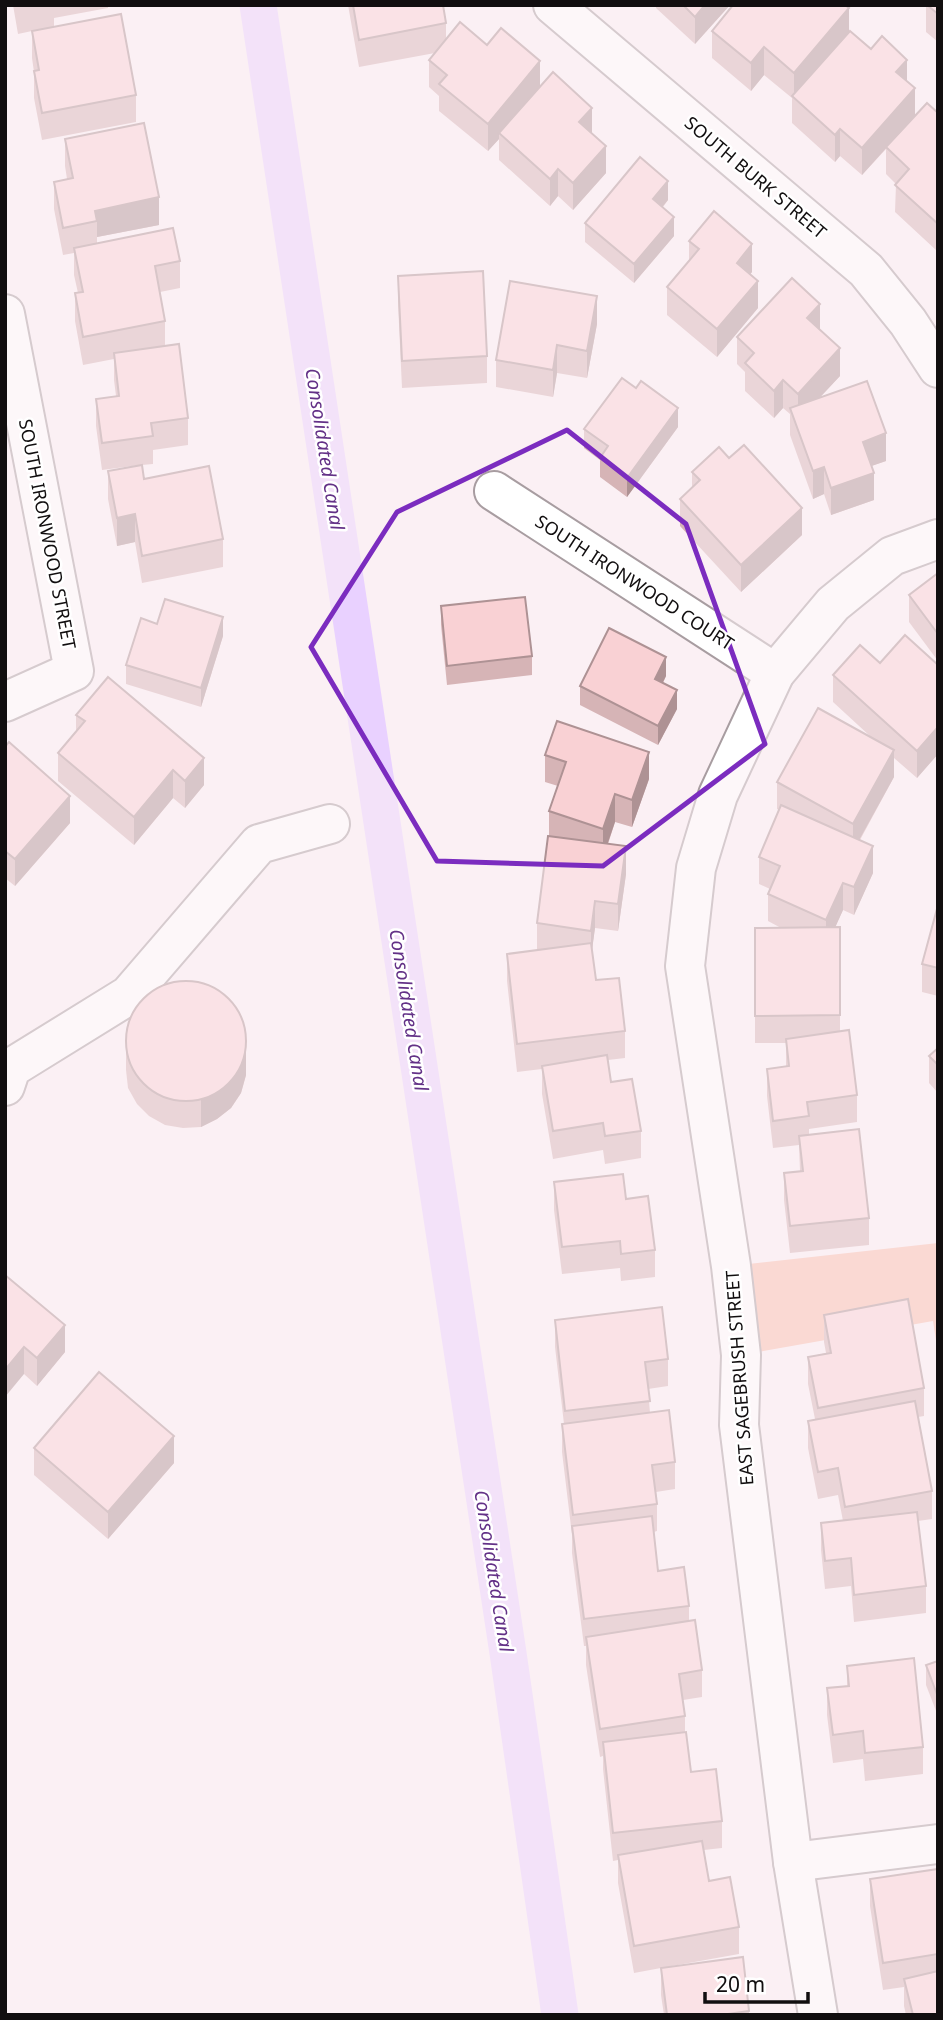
<svg xmlns="http://www.w3.org/2000/svg" width="943" height="2020" viewBox="0 0 943 2020" font-family="'Noto Sans',sans-serif">
<rect width="100%" height="100%" fill="#fbf0f4"/>
<path fill="#f8bdac" d="M938 1243V1353L933 1321 741 1355 731 1266Z"/>
<g fill="none" stroke-linecap="round" stroke-linejoin="round">
<path stroke="#e9d1ff" stroke-width="37" d="M258 5 508 1653 560 2015"/>
<g stroke="#a89da1" stroke-width="42">
<g id="minor">
<path d="M553 5 866 270 908 322 938 368"/>
<path d="M5 314 74 671 5 702"/>
<path d="M494 491 775 673"/>
<path d="M5 1086 11 1068 129 995 259 844 330 824"/>
<path d="M793 1862 938 1844"/>
<path d="M818 2015 793 1862 739 1425 741 1355 731 1266 685 966 696 868 718 795 775 673 833 604 892 556 938 539"/>
</g>
</g>
<use href="#minor" stroke="#fff" stroke-width="38"/>
</g>
<g fill="#d6b4b6">
<path d="M13 5H108V8L54 18V27L136 95V122L42 140 34 98V72L32 58V31L18 34Z"/>
<path d="M348 5H443L446 23V39L487 45 540 86 592 134 606 173 573 210 558 196 550 206 499 160V139L488 151 439 111V96L429 87V60L435 53 359 67Z"/>
<path d="M656 5H730L695 44 656 8Z"/>
<path d="M926 5H938V42L926 32Z"/>
<path d="M712 31 849 32 907 81 915 116 938 113 937 251 895 212 896 184 886 174V149L862 175 840 156 835 162 792 123V98L764 75 751 91 712 58Z"/>
<path d="M65 139 159 225 97 237V243L180 261V288L160 292 165 321V345L188 418V445L153 450V464L142 465 144 479 223 539V567L142 583 135 542 117 546 108 499V471L140 465 102 470 96 426V399L116 396 114 380V359L83 365 75 321V293H78L74 275V253L63 255 54 209V182L67 179 65 166Z"/>
<path d="M668 200 663 207 674 236 634 283 585 242V223Z"/>
<path d="M689 241 752 272 750 274 758 308 717 357 667 315V287L689 262Z"/>
<path d="M398 276 487 356V383L402 388 398 303Z"/>
<path d="M597 324 587 378 557 373 553 397 496 387V360Z"/>
<path d="M820 330 840 376 820 397 886 461 871 466 874 500 831 515 824 494 813 499 790 435V414L783 408 774 418 745 391V372L737 364V337Z"/>
<path d="M678 427 627 497 600 477V460L584 448V429Z"/>
<path d="M692 472 802 535 741 592 680 526V499L692 488Z"/>
<path d="M938 573V661L909 622V595Z"/>
<path d="M441 606 532 656V675L447 685 441 625Z"/>
<path d="M157 624 223 636 201 707 126 684V665Z"/>
<path d="M880 663 938 665V754L917 778 894 758V777L860 840 873 873 854 915 843 910 835 927H840V1031L857 1095V1122L809 1129V1134L869 1218V1245L790 1253 784 1200V1173L800 1171 799 1145 773 1148 767 1096V1069L786 1066V1043H755V928H781L768 921V894L770 889 759 884V857L779 810 777 809V782L871 737 833 702V675Z"/>
<path d="M666 676 663 683 677 709 658 745 580 705V686Z"/>
<path d="M76 715 204 785 185 808 173 798 134 845 58 781V753L76 731Z"/>
<path d="M5 747 70 823 15 886 5 878Z"/>
<path d="M545 755 649 779 632 827 615 822 608 844 626 874 618 931 595 928 592 949 596 980 625 1031V1058L608 1060 611 1082 641 1131V1158L605 1164 603 1150 553 1159 542 1094V1069L517 1072 507 981V954L537 950V923L549 836V811L558 786 545 782Z"/>
<path d="M938 905V996L922 992V964Z"/>
<path d="M126 1042 246 1075 241 1093 231 1108 217 1119 201 1127 183 1128 165 1125 149 1116 137 1104 128 1088 126 1070Z"/>
<path d="M938 1048V1093L929 1083V1056Z"/>
<path d="M554 1182 626 1199 655 1250V1277L621 1281 620 1268 562 1274 554 1210Z"/>
<path d="M5 1275 65 1352 37 1386 24 1374Z"/>
<path d="M824 1315 924 1388V1416L918 1417 932 1491V1519L918 1521 926 1586V1613L854 1622 851 1586 825 1589 821 1550V1523L843 1521 838 1495 818 1499 808 1448V1421L815 1419 808 1384V1357L826 1353 824 1342Z"/>
<path d="M555 1320 668 1359V1386L648 1389 650 1413 675 1462V1489L656 1492 657 1504V1531L654 1532 658 1571 689 1606V1621L702 1670V1697L683 1700 685 1716V1733L691 1772 722 1821V1848L704 1850 709 1881 739 1927V1954L672 1966 749 2011V2015H664L661 1995V1968L634 1973 618 1883V1860L613 1861 603 1769V1756L600 1757 586 1665V1646H584L572 1553V1535L562 1452V1424H564L555 1347Z"/>
<path d="M34 1448 174 1463 108 1539 34 1475Z"/>
<path d="M938 1661V1716L926 1685V1665Z"/>
<path d="M847 1666 923 1747V1774L865 1781 863 1759 833 1763 827 1715V1688L847 1686Z"/>
<path d="M938 1869V2015H906L904 2006V1987L883 1990 870 1906V1879Z"/>
</g>
<g fill="#ae9294">
<path d="M705 5H730L695 44V17Z"/>
<path d="M849 8V36L794 98V73Z"/>
<path d="M764 47V75L751 91V63Z"/>
<path d="M907 60V88L896 72Z"/>
<path d="M540 61V88L499 133V139L488 151V124Z"/>
<path d="M915 88V116L862 175V148Z"/>
<path d="M592 108V135L579 122Z"/>
<path d="M840 129V156L835 162V135Z"/>
<path d="M606 146V173L573 210V183Z"/>
<path d="M558 169V196L550 206V179Z"/>
<path d="M668 181V200L653 218V199Z"/>
<path d="M159 197V225L97 237V221L95 211Z"/>
<path d="M674 217V236L634 283V264Z"/>
<path d="M938 222V250L937 251V223Z"/>
<path d="M752 244V272L737 290V263Z"/>
<path d="M758 281V308L717 357V329Z"/>
<path d="M597 296V324L587 378V351Z"/>
<path d="M820 304V331L807 318Z"/>
<path d="M557 345V373L553 397V370Z"/>
<path d="M840 348V376L798 421V394Z"/>
<path d="M783 380V408L774 418V391Z"/>
<path d="M678 408V427L627 497V478Z"/>
<path d="M886 433V461L863 469V442Z"/>
<path d="M824 467V494L813 499V471Z"/>
<path d="M874 473V500L831 515V488Z"/>
<path d="M802 508V535L741 592V565Z"/>
<path d="M135 514V542L117 546V518Z"/>
<path d="M223 617V636L201 707V688Z"/>
<path d="M666 657V676L655 698V679Z"/>
<path d="M677 690V709L658 745V726Z"/>
<path d="M938 727V754L917 778V751Z"/>
<path d="M894 750V777L853 851V824Z"/>
<path d="M649 752V779L632 827V800Z"/>
<path d="M204 758V785L185 808V781Z"/>
<path d="M173 770V798L134 845V817Z"/>
<path d="M615 794V822L603 857V829Z"/>
<path d="M70 796V823L15 886V859Z"/>
<path d="M626 846V874L618 931V904Z"/>
<path d="M873 846V873L854 915V887Z"/>
<path d="M843 883V910L826 948V920Z"/>
<path d="M595 901V928L591 958V931Z"/>
<path d="M246 1048V1075L241 1093 231 1108 217 1119 201 1127V1100Z"/>
<path d="M65 1325V1352L37 1386V1358Z"/>
<path d="M24 1347V1374L5 1397V1370Z"/>
<path d="M174 1436V1463L108 1539V1512Z"/>
</g>
<g fill="#f9d1d4" stroke="#ae9294" stroke-width="2">
<path d="M353 5H443L446 23 359 40Z"/>
<path d="M683 5H705L695 17Z"/>
<path d="M733 5H845L849 8 794 73 764 47 751 63 712 31Z"/>
<path d="M927 5H938V14Z"/>
<path d="M121 14 136 95 42 113 34 71 39 70 32 31Z"/>
<path d="M460 22 487 45 501 28 540 61 488 124 439 84 447 75 429 60Z"/>
<path d="M850 31 871 49 882 36 907 60 896 72 915 88 862 148 840 129 835 135 792 96Z"/>
<path d="M553 72 592 108 579 122 606 146 573 183 558 169 550 179 499 133Z"/>
<path d="M927 103 938 113V222L937 223 895 185 909 169 886 147Z"/>
<path d="M144 123 159 197 95 211 97 221 63 228 54 182 73 178 65 139Z"/>
<path d="M640 157 668 181 653 199 674 217 634 264 585 223Z"/>
<path d="M714 211 752 244 737 263 758 281 717 329 667 287 699 249 689 241Z"/>
<path d="M173 228 180 261 155 266 165 321 83 337 75 293 83 292 74 248Z"/>
<path d="M483 271 487 356 402 361 398 276Z"/>
<path d="M792 278 820 304 807 318 840 348 798 394 783 380 774 391 745 363 754 353 737 337Z"/>
<path d="M510 281 597 296 587 351 557 345 553 370 496 360Z"/>
<path d="M179 344 188 418 151 423 153 436 102 443 96 399 119 396 114 353Z"/>
<path d="M622 378 636 388 641 381 678 408 627 478 600 458 608 446 584 429Z"/>
<path d="M867 381 886 433 863 442 874 473 831 488 824 467 813 471 790 408Z"/>
<path d="M744 445 802 508 741 565 680 499 700 480 692 472 719 447 729 458Z"/>
<path d="M142 465 144 479 209 466 223 539 142 556 135 514 117 518 108 471Z"/>
<path d="M938 573V634L909 595Z"/>
<path d="M525 597 532 656 447 666 441 606Z"/>
<path d="M165 599 223 617 201 688 126 665 141 618 157 624Z"/>
<path d="M609 628 666 657 655 679 677 690 658 726 580 686Z"/>
<path d="M905 635 938 665V727L917 751 833 675 860 645 880 663Z"/>
<path d="M108 677 204 758 185 781 173 770 134 817 58 753 85 721 76 715Z"/>
<path d="M818 708 894 750 853 824 777 782Z"/>
<path d="M557 721 649 752 632 800 615 794 603 829 549 811 566 762 545 755Z"/>
<path d="M9 742 70 796 15 859 5 851V747Z"/>
<path d="M781 805 873 846 854 887 843 883 826 920 768 894 780 866 759 857Z"/>
<path d="M548 836 626 846 618 904 595 901 591 931 537 923Z"/>
<path d="M938 905V968L922 964Z"/>
<path d="M840 927V1015L755 1016V928Z"/>
<path d="M591 943 596 980 619 978 625 1031 517 1044 507 954Z"/>
<circle cx="186" cy="1041" r="60"/>
<path d="M849 1030 857 1095 807 1102 809 1116 773 1121 767 1069 789 1066 786 1039Z"/>
<path d="M938 1048V1065L929 1056Z"/>
<path d="M607 1055 611 1082 632 1079 641 1131 605 1136 603 1123 553 1131 542 1066Z"/>
<path d="M859 1129 869 1218 790 1226 784 1173 803 1171 799 1136Z"/>
<path d="M623 1174 626 1199 648 1196 655 1250 621 1254 620 1241 562 1247 554 1182Z"/>
<path d="M5 1275 65 1325 37 1358 24 1347 5 1370Z"/>
<path d="M908 1299 924 1388 818 1408 808 1357 831 1353 824 1315Z"/>
<path d="M662 1307 668 1359 645 1362 650 1401 565 1411 555 1320Z"/>
<path d="M99 1372 174 1436 108 1512 34 1448Z"/>
<path d="M915 1401 932 1491 845 1507 838 1468 818 1472 808 1421Z"/>
<path d="M669 1410 675 1462 652 1465 657 1504 573 1515 562 1424Z"/>
<path d="M917 1512 926 1586 854 1595 851 1558 825 1561 821 1523Z"/>
<path d="M652 1516 658 1571 684 1567 689 1606 584 1619 572 1526Z"/>
<path d="M695 1620 702 1670 679 1674 685 1716 600 1729 586 1637Z"/>
<path d="M914 1658 923 1747 865 1753 863 1731 833 1735 827 1688 849 1686 847 1666Z"/>
<path d="M938 1661V1697L926 1665Z"/>
<path d="M686 1732 691 1772 716 1769 722 1821 613 1833 603 1742Z"/>
<path d="M702 1841 709 1881 730 1877 739 1927 634 1946 618 1855Z"/>
<path d="M938 1869V1954L883 1963 870 1879Z"/>
<path d="M743 1957 749 2011 727 2014V2015H667L661 1968Z"/>
<path d="M938 1971V2015H913L904 1979Z"/>
</g>
<path d="M0 0H943V2020H0ZM567 430 686 524 765 744 603 866 437 861 311 647 397 512Z" fill="#fbf0f4" fill-opacity=".55" fill-rule="evenodd"/>
<path fill="none" stroke="#7b2cbf" stroke-width="5" stroke-linejoin="round" d="M567 430 686 524 765 744 603 866 437 861 311 647 397 512Z"/>
<g text-anchor="middle" dominant-baseline="central" stroke-width="5" stroke-linejoin="round" paint-order="stroke">
<g font-size="18" fill="#110e0f" stroke="#fff">
<text transform="translate(756 177) rotate(40)">SOUTH BURK STREET</text>
<text transform="translate(48 534) rotate(79)">SOUTH IRONWOOD STREET</text>
<text transform="translate(635 582) rotate(33)">SOUTH IRONWOOD COURT</text>
<text transform="translate(739 1378) rotate(-94)">EAST SAGEBRUSH STREET</text>
</g>
<g font-size="19" font-style="italic" fill="#633187" stroke="#fff">
<text transform="translate(325 449) rotate(81)">Consolidated Canal</text>
<text transform="translate(409 1010) rotate(81)">Consolidated Canal</text>
<text transform="translate(494 1571) rotate(81)">Consolidated Canal</text>
</g>
</g>
<rect width="943" height="2020" fill="none" stroke="#110e0f" stroke-width="14"/>
<path d="M705 1992v10h103v-10" fill="none" stroke="#110e0f" stroke-width="3.5"/>
<text x="716" y="1992" font-size="21" fill="#110e0f" stroke="#ffffff" stroke-width="5" paint-order="stroke">20 m</text>
</svg>
